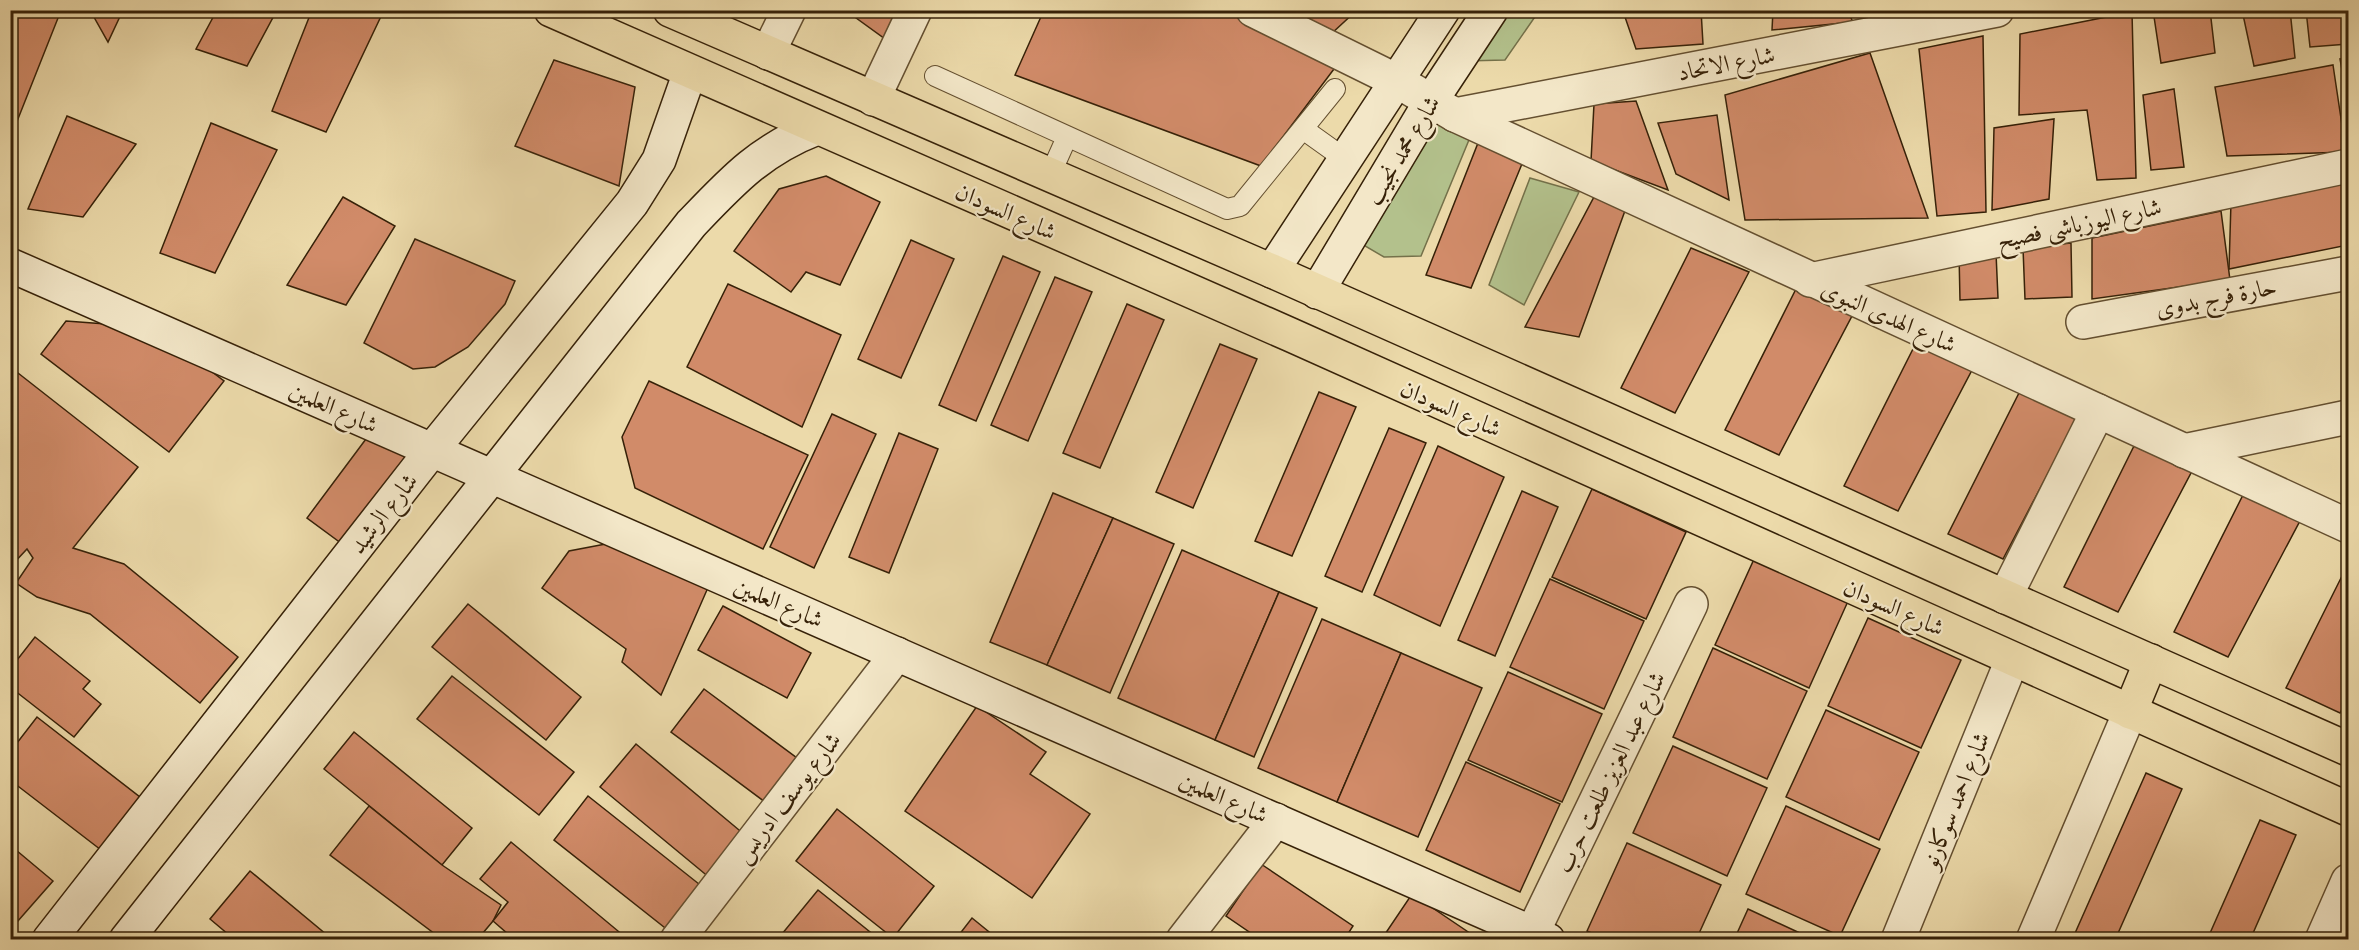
<svg xmlns="http://www.w3.org/2000/svg" width="2359" height="950" viewBox="0 0 2359 950" font-family="'EB Garamond',Amiri,serif">
<rect width="100%" height="100%" fill="#ecdaaa"/>
<filter id="stains"><feTurbulence type="fractalNoise" baseFrequency=".00333" numOctaves="4"/><feColorMatrix values="0 0 0 0 .2 0 0 0 0 .09 0 0 0 0 .02 0 0 0 .5 -.17"/></filter>
<radialGradient id="worn" r=".72"><stop offset=".6" stop-color="#630" stop-opacity="0"/><stop offset="1" stop-color="#630" stop-opacity=".3"/></radialGradient>
<g fill="#b3c18c" stroke="#74714a" stroke-width="1.5">
<path d="M1500 11H1539L1505 60 1465 61Z"/>
<path d="M1437 114 1471 135 1421 256 1384 257 1360 243Z"/>
<path d="M1530 178 1579 192 1524 305 1489 285Z"/>
</g>
<g fill="#d18b69" stroke="#362108" stroke-width="1.5">
<path d="M10 10H52L60 13 10 139Z"/>
<path d="M90 10H123L108 42Z"/>
<path d="M217 10H277L247 66 196 49Z"/>
<path d="M312 10H384L326 132 272 111Z"/>
<path d="M854 10H901L888 41 852 15Z"/>
<path d="M1044 10H1230L1340 61 1261 166 1015 75Z"/>
<path d="M1297 10H1357L1331 34Z"/>
<path d="M1609 10H1701L1703 44 1636 49 1625 17Z"/>
<path d="M1773 10H1847L1853 22 1772 30Z"/>
<path d="M2153 10H2210L2215 53 2161 63Z"/>
<path d="M2242 10H2290L2295 58 2254 66Z"/>
<path d="M2306 10H2348V44L2310 47Z"/>
<path d="M2132 12 2136 178 2097 180 2087 110 2019 115 2020 34Z"/>
<path d="M1983 36 1986 212 1937 216 1919 49Z"/>
<path d="M1870 53 1928 218 1745 220 1725 95Z"/>
<path d="M2348 58V103L2340 59Z"/>
<path d="M554 60 635 87 619 186 515 146Z"/>
<path d="M2333 65 2346 152 2227 156 2215 87Z"/>
<path d="M2174 89 2184 167 2151 170 2143 95Z"/>
<path d="M1636 101 1668 190 1591 161 1594 104Z"/>
<path d="M1717 115 1729 200 1676 174 1658 123Z"/>
<path d="M67 116 136 144 83 217 28 209Z"/>
<path d="M2054 119 2049 199 1992 210 1994 128Z"/>
<path d="M211 123 277 150 215 273 160 253Z"/>
<path d="M1478 143 1524 159 1471 288 1426 275Z"/>
<path d="M826 176 880 202 840 285 806 272 791 292 734 251 779 189Z"/>
<path d="M2348 181V245L2229 269 2231 202Z"/>
<path d="M343 197 395 226 346 305 287 285Z"/>
<path d="M1594 197 1626 208 1579 337 1525 327Z"/>
<path d="M2221 211 2230 280 2092 299V238Z"/>
<path d="M415 239 515 281 505 304 468 347 435 367 413 369 364 343Z"/>
<path d="M911 240 954 259 901 378 858 359Z"/>
<path d="M2071 243 2072 297 2025 299 2023 248Z"/>
<path d="M1691 248 1749 272 1675 413 1621 388Z"/>
<path d="M1959 253H1996L1998 298 1960 300Z"/>
<path d="M1003 256 1040 272 976 421 939 405Z"/>
<path d="M1055 277 1092 292 1028 441 991 425Z"/>
<path d="M728 284 841 335 802 427 687 367Z"/>
<path d="M1796 289 1853 314 1779 455 1725 430Z"/>
<path d="M1127 304 1164 320 1100 468 1063 453Z"/>
<path d="M66 321 106 324 195 359 224 381 169 452 41 354Z"/>
<path d="M1220 344 1257 359 1193 508 1156 492Z"/>
<path d="M1915 345 1972 370 1898 511 1844 486Z"/>
<path d="M18 373 138 467 73 548 124 564 238 657 200 703 90 614 37 597 16 583 33 558 27 549 10 567V383Z"/>
<path d="M649 381 808 455 763 549 635 488 622 437Z"/>
<path d="M1319 392 1356 407 1292 556 1255 541Z"/>
<path d="M2019 393 2077 418 2003 559 1948 534Z"/>
<path d="M832 414 876 434 814 568 770 547Z"/>
<path d="M1389 428 1426 443 1362 592 1325 576Z"/>
<path d="M899 433 938 449 889 573 849 557Z"/>
<path d="M366 439 418 457 349 549 307 518Z"/>
<path d="M1438 446 1504 477 1440 626 1374 595Z"/>
<path d="M2134 446 2192 471 2118 612 2064 587Z"/>
<path d="M1592 489 1686 532 1646 619 1552 577Z"/>
<path d="M1522 491 1558 507 1495 656 1458 640Z"/>
<path d="M2245 491 2302 517 2228 657 2174 632Z"/>
<path d="M1053 493 1113 518 1047 665 990 642Z"/>
<path d="M1113 518 1174 544 1110 693 1047 665Z"/>
<path d="M616 542 710 583 661 695 622 662 626 649 542 588 569 551Z"/>
<path d="M1182 550 1279 592 1215 740 1118 698Z"/>
<path d="M1755 557 1849 599 1809 688 1715 645Z"/>
<path d="M2348 564V697L2340 713 2286 688Z"/>
<path d="M1550 579 1644 621 1604 709 1510 667Z"/>
<path d="M1279 592 1317 608 1254 757 1215 740Z"/>
<path d="M468 604 581 697 546 740 432 647Z"/>
<path d="M723 606 811 653 787 698 698 650Z"/>
<path d="M1868 618 1961 660 1921 748 1828 706Z"/>
<path d="M1322 619 1401 653 1337 802 1258 768Z"/>
<path d="M35 637 90 681 83 689 101 704 74 737 10 687V669Z"/>
<path d="M1713 648 1807 691 1767 779 1673 737Z"/>
<path d="M1401 653 1482 688 1418 837 1337 802Z"/>
<path d="M1508 672 1602 714 1562 802 1468 760Z"/>
<path d="M452 676 574 772 539 815 417 719Z"/>
<path d="M704 689 801 761 769 805 671 732Z"/>
<path d="M977 706 1046 752 1030 774 1090 814 1032 898 905 811Z"/>
<path d="M1826 710 1919 752 1879 840 1786 797Z"/>
<path d="M37 717 145 801 105 853 10 780V752Z"/>
<path d="M354 732 472 828 442 865 324 769Z"/>
<path d="M636 744 751 840 716 883 600 787Z"/>
<path d="M1673 746 1767 788 1727 876 1633 833Z"/>
<path d="M1466 762 1560 804 1520 892 1426 850Z"/>
<path d="M2146 773 2182 789 2115 940H2072Z"/>
<path d="M588 796 704 888 669 931 554 840Z"/>
<path d="M369 806 442 865 501 905 493 921 477 940H443L330 855Z"/>
<path d="M1786 806 1880 849 1840 936 1746 894Z"/>
<path d="M837 809 934 886 893 938 796 861Z"/>
<path d="M2260 820 2296 835 2250 940H2207Z"/>
<path d="M511 842 624 936 621 940H601L597 936 595 940H515L493 921 508 902 480 879Z"/>
<path d="M1627 843 1721 885 1696 940H1607L1587 931Z"/>
<path d="M10 845 53 881 10 930Z"/>
<path d="M1261 864 1353 926 1344 940H1261L1226 916Z"/>
<path d="M250 871 333 940H235L210 919Z"/>
<path d="M818 890 880 940H777Z"/>
<path d="M1412 894 1480 940H1381Z"/>
<path d="M1748 909 1815 940H1734Z"/>
<path d="M972 918 999 940H955Z"/>
</g>
<g fill="none" stroke-linecap="round" stroke-linejoin="round">
<g stroke="#644f30" stroke-width="22">
<g id="lane">
<path d="M935 76 1227 209 1240 206 1335 89"/>
<path d="M1303 129 1345 159"/>
<path d="M1050 175 1067 137"/>
</g>
</g>
<g stroke="#644f30" stroke-width="36">
<g id="street">
<path d="M1253 10 1397 81 1455 115 2348 526"/>
<path d="M768 53 789 10"/>
<path d="M873 99 915 10"/>
<path d="M1455 115 1997 10"/>
<path d="M1810 280 2348 166"/>
<path d="M2083 322 2348 273"/>
<path d="M2184 451 2348 417"/>
<path d="M2005 597 2098 411"/>
<path d="M677 940 897 654"/>
<path d="M1183 940 1276 820"/>
<path d="M1529 940 1691 604"/>
<path d="M1898 940 2012 660"/>
<path d="M2033 940 2130 712"/>
<path d="M2322 940 2348 881"/>
</g>
</g>
<g stroke="#362108" stroke-width="36">
<g id="secondary">
<path d="M10 265 1548 940"/>
<path d="M1272 271 1443 10"/>
<path d="M1317 292 1431 101 1491 10"/>
<path d="M49 940 432 450 632 203 659 160 690 72"/>
<path d="M126 940 691 224C732 181 760 150 817 128"/>
</g>
</g>
<g stroke="#362108" stroke-width="36">
<g id="primary">
<path d="M551 10 1291 335 2348 809"/>
<path d="M670 10 1272 271 2348 749"/>
<path d="M2130 712 2151 661"/>
</g>
</g>
<use href="#lane" stroke="#f3e7c8" stroke-width="20"/>
<use href="#street" stroke="#f3e7c8" stroke-width="33"/>
<use href="#secondary" stroke="#f3e7c8" stroke-width="33"/>
<use href="#primary" stroke="#ecdaaa" stroke-width="33"/>
</g>
<g text-anchor="middle" dominant-baseline="central" stroke-width="4.5" stroke-linejoin="round" paint-order="stroke">
<g font-size="24" fill="#362108" stroke="#f3e7c8">
<text transform="translate(1726 63) rotate(-11)">شارع الاتحاد</text>
<text transform="translate(1402 150) rotate(-59)">شارع محمد نجيب</text>
<text transform="translate(1006 211) rotate(24)">شارع السودان</text>
<text transform="translate(2079 223) rotate(-12)">شارع اليوزباشى فصيح</text>
<text transform="translate(2216 297) rotate(-11)">حارة فرج بدوى</text>
<text transform="translate(1889 316) rotate(24)">شارع الهدى النبوى</text>
<text transform="translate(334 407) rotate(24)">شارع العلمين</text>
<text transform="translate(1451 408) rotate(24)">شارع السودان</text>
<text transform="translate(383 513) rotate(-52)">شارع الرشيد</text>
<text transform="translate(779 602) rotate(23)">شارع العلمين</text>
<text transform="translate(1894 607) rotate(24)">شارع السودان</text>
<text transform="translate(1610 772) rotate(-64)">شارع عبد العزيز طلعت حرب</text>
<text transform="translate(787 797) rotate(-52)">شارع يوسف ادريس</text>
<text transform="translate(1224 797) rotate(24)">شارع العلمين</text>
<text transform="translate(1955 800) rotate(-68)">شارع احمد سوكارنو</text>
</g>
</g>
<rect width="2359" height="950" fill="none" stroke="#ecdaaa" stroke-width="36"/>
<rect x="12" y="12" width="2335" height="926" fill="none" stroke="#362108" stroke-width="3"/>
<rect x="18" y="18" width="2323" height="914" fill="none" stroke="#362108" stroke-width="1.5"/>
<rect width="100%" height="100%" filter="url(#stains)"/>
<rect width="100%" height="100%" fill="url(#worn)"/>
</svg>
